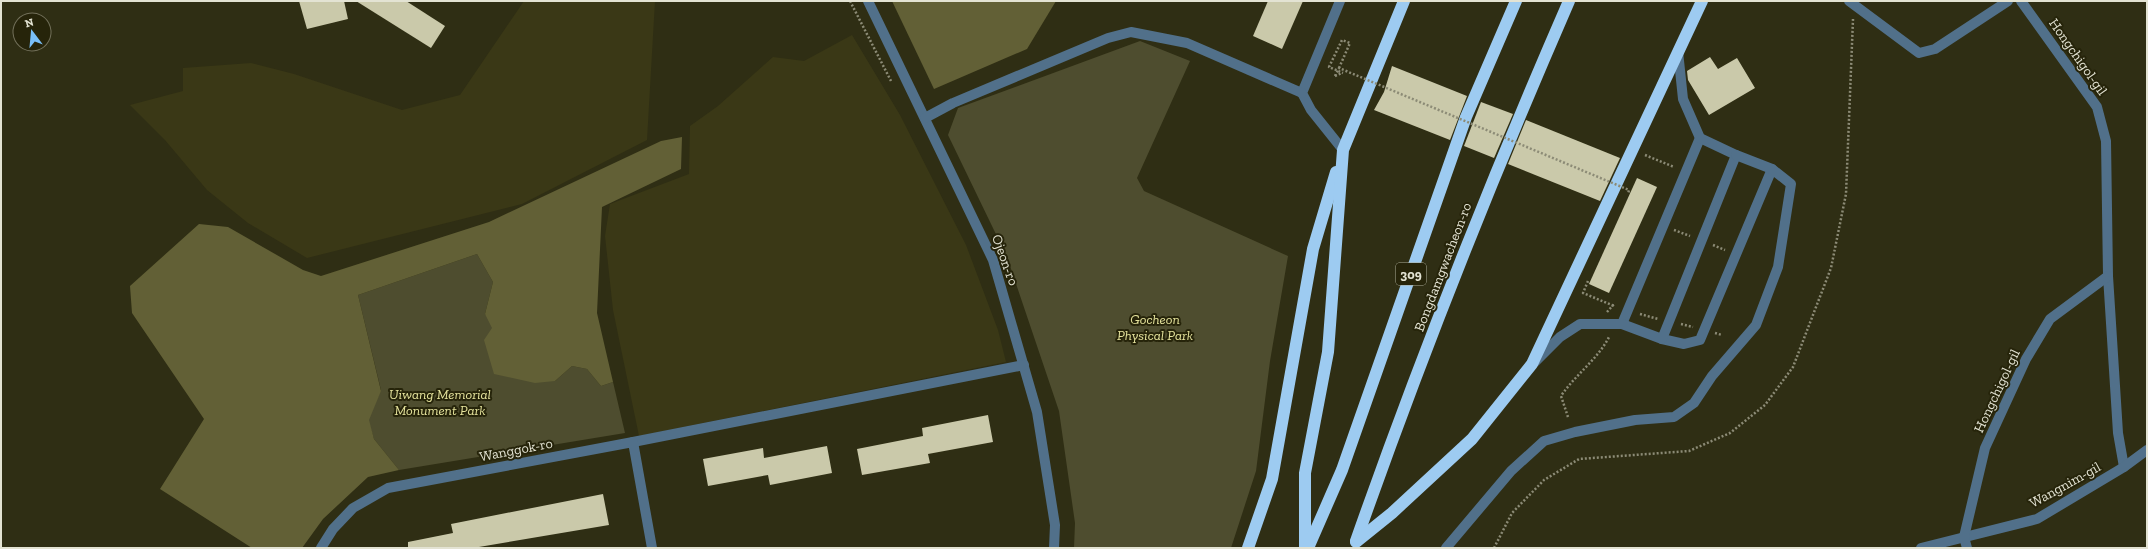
<svg xmlns="http://www.w3.org/2000/svg" width="2148" height="549" viewBox="0 0 2148 549" font-family="'Zilla Slab',serif">
<rect width="100%" height="100%" fill="#2f2e14"/>
<g fill="#3a3816">
<path d="M524 1H655L647 140 522 204 307 258 248 223 207 190 165 140 130 105 183 91V68L251 63 294 74 402 110 460 95Z"/>
<path d="M852 35 900 115 966 245 998 330 1006 362 639 436 613 310 605 236 610 204 689 174 690 126 718 106 773 57 804 61Z"/>
</g>
<g fill="#4e4d2f">
<path d="M1140 41 1190 61 1137 178 1144 191 1288 256 1270 361 1256 471 1231 548H1074L1075 523 1059 411 1007 257 948 135 958 108Z"/>
<path d="M477 254 493 282 485 314 555 381 572 366 587 369 601 386 613 382 625 433 399 470 374 439 368 420 381 390 358 295Z"/>
</g>
<g fill="#626036">
<path d="M892 1H1056L1027 49 934 89Z"/>
<path d="M682 137 681 169 602 207 597 313 613 382 601 386 587 369 572 366 555 381 535 383 494 374 484 340 492 328 485 314 493 282 477 254 358 295 381 391 369 420 374 439 399 470 368 477 323 519 302 548H252L160 489 204 419 132 313 130 286 199 224 228 227 303 270 321 276 489 222 661 141Z"/>
</g>
<g fill="#cac9aa">
<path d="M299 1H344L348 19 307 29Z"/>
<path d="M356 1H406L445 26 431 48Z"/>
<path d="M1268 1H1303L1282 49 1253 36Z"/>
<path d="M1710 57 1718 69 1737 58 1755 88 1709 115 1688 80 1687 71Z"/>
<path d="M1392 66 1467 96 1450 140 1374 110 1384 92Z"/>
<path d="M1481 102 1513 114 1494 158 1464 146Z"/>
<path d="M1526 120 1620 158 1600 201 1508 164Z"/>
<path d="M1637 178 1657 187 1609 293 1589 284Z"/>
<path d="M988 415 993 442 928 454 930 463 862 475 857 449 923 436 922 428Z"/>
<path d="M827 446 832 473 770 485 768 475 708 486 703 459 763 448 764 458Z"/>
<path d="M603 494 609 525 473 548H408V542L453 533 451 524Z"/>
</g>
<g fill="none" stroke-linecap="round" stroke-linejoin="round">
<g stroke="#8c8b76" stroke-width="2.5" stroke-dasharray="2 2" stroke-linecap="butt">
<path d="M850 1 891 81"/>
<path d="M1339 68 1350 43 1342 40 1329 67 1343 73"/>
<path d="M1335 76 1342 73"/>
<path d="M1645 155 1674 167"/>
<path d="M1674 230 1690 236"/>
<path d="M1713 245 1725 250"/>
<path d="M1588 281 1583 293 1614 306"/>
<path d="M1607 312 1615 303"/>
<path d="M1640 314 1658 319"/>
<path d="M1681 324 1693 327"/>
<path d="M1715 333 1722 335"/>
<path d="M1568 417 1561 396C1575 375 1598 359 1609 337"/>
<path d="M1494 548 1512 513 1544 480 1579 459 1689 451 1730 433 1765 405 1793 367 1831 268 1846 194 1853 19"/>
</g>
<g stroke="#51708a" stroke-width="10">
<path d="M868 1 993 260 1037 412 1055 525 1054 548"/>
<path d="M1340 1 1302 93 1311 110 1343 150"/>
<path d="M1849 1 1919 53 1935 49 2008 1"/>
<path d="M2021 1 2097 107 2106 141 2108 276 2118 433 2124 467"/>
<path d="M925 118 953 103 1108 38 1131 32 1187 43 1302 93"/>
<path d="M1622 324 1700 138"/>
<path d="M1662 339 1684 344 1700 340 1772 169"/>
<path d="M1535 362 1560 337 1580 324H1622L1662 339 1736 155 1700 138 1683 99 1678 51"/>
<path d="M633 442 1024 365"/>
<path d="M321 548 333 529 353 508 388 488 633 442 652 548"/>
<path d="M1446 548 1511 471 1544 441 1575 432 1635 420 1674 417 1694 403 1712 376 1756 325 1778 267 1791 184 1772 169 1736 155"/>
<path d="M1921 548 2037 519 2124 467 2147 450"/>
<path d="M1967 548 1964 537 1985 448 2026 359 2050 319 2108 276"/>
</g>
<g stroke="#9dcbf1" stroke-width="12">
<path d="M1356 541C1420 359 1492 178 1569 1"/>
<path d="M1356 542 1392 513 1472 439 1532 364 1702 1"/>
<path d="M1248 548 1272 479 1313 249 1336 172"/>
<path d="M1305 548V473L1328 352 1343 150 1404 1"/>
<path d="M1308 548 1342 470 1466 117 1516 1"/>
</g>
<path stroke="#8c8b76" stroke-width="2.5" stroke-dasharray="2 2" stroke-linecap="butt" d="M1335 76 1339 68 1629 190 1628 194"/>
</g>
<g text-anchor="middle" dominant-baseline="central" stroke-width="4" stroke-linejoin="round" paint-order="stroke">
<rect fill="#26240a" stroke="#aaaa97" stroke-width="1" x="1396" y="263" width="30" height="22" rx="3"/>
<g font-size="13" font-weight="bold" fill="#e3e3d3">
<text x="1411" y="274">309</text>
</g>
<g font-size="14" fill="#e3e3d3" stroke="#26240a">
<text transform="translate(2078 57) rotate(55)">Hongchigol-gil</text>
<text transform="translate(1005 260) rotate(70)">Ojeon-ro</text>
<text transform="translate(1443 267) rotate(-69)">Bongdamgwacheon-ro</text>
<text transform="translate(1997 391) rotate(-65)">Hongchigol-gil</text>
<text transform="translate(516 450) rotate(-11)">Wanggok-ro</text>
<text transform="translate(2065 485) rotate(-29)">Wangnim-gil</text>
</g>
<g font-size="14" font-style="italic" fill="#e6e49d" stroke="#26240a">
<text x="1155" y="319">Gocheon<tspan x="1155" dy="16">Physical Park</tspan></text>
<text x="440" y="394">Uiwang Memorial<tspan x="440" dy="16">Monument Park</tspan></text>
</g>
</g>
<rect width="2148" height="549" fill="none" stroke="#e3e3d3" stroke-width="4"/>
<g transform="translate(32 32) rotate(344)"><circle r="19" fill="#26240a" stroke="#72705a"/>
<path d="M0-3L7 15L0 10L-7 15Z" fill="#79bff8"/>
<text y="-6" font-size="11" font-weight="bold" text-anchor="middle" fill="#e3e3d3">N</text>
</g>
</svg>
